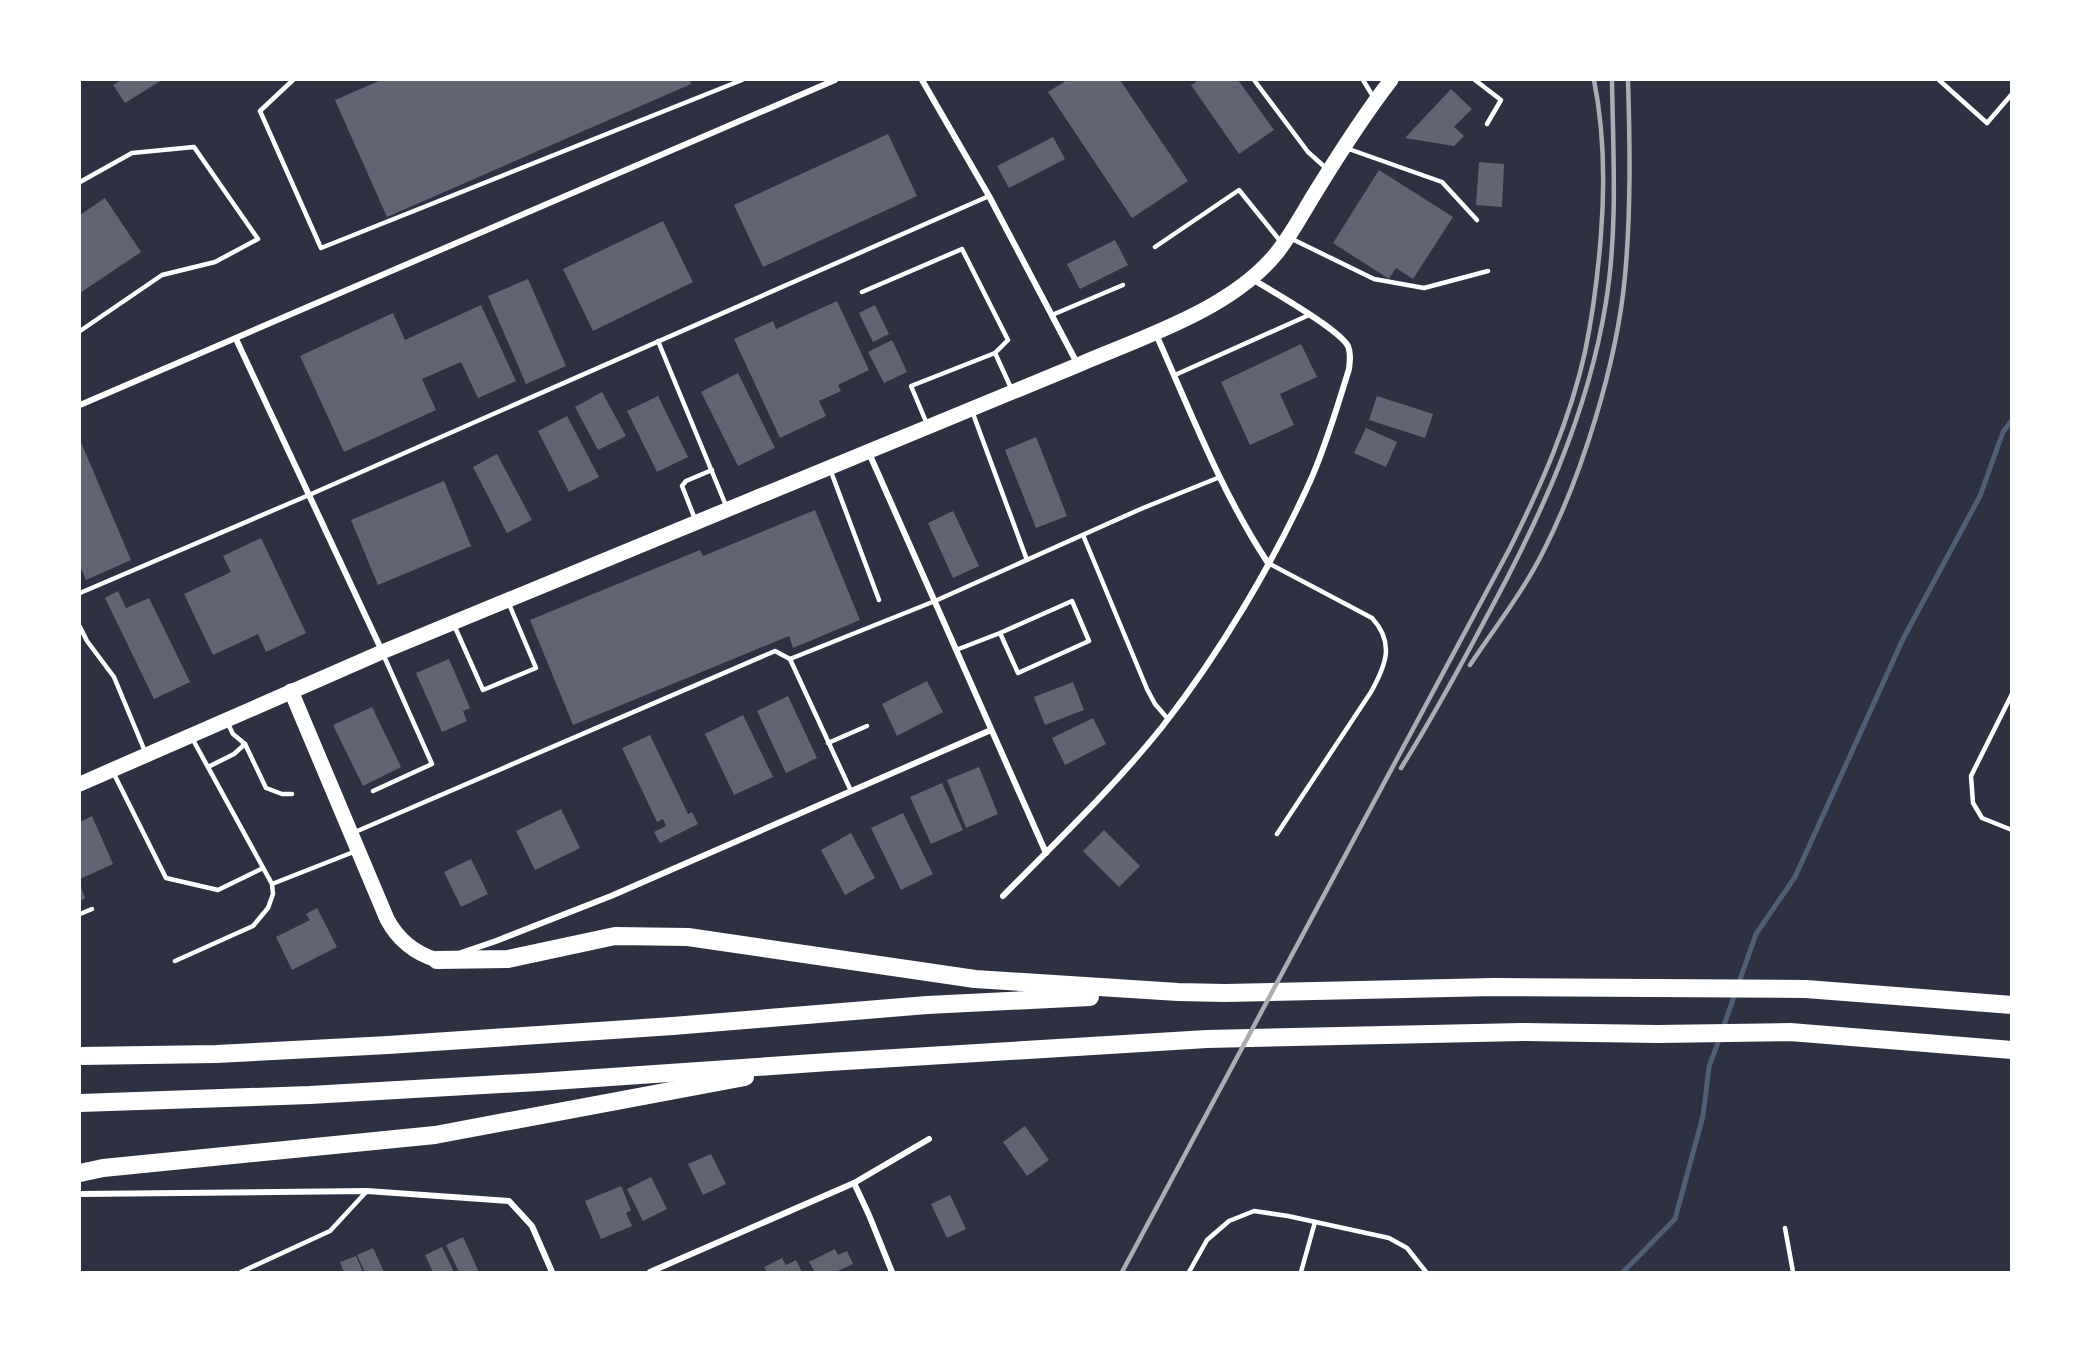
<svg xmlns="http://www.w3.org/2000/svg" width="2091" height="1352" viewBox="0 0 2091 1352" font-family="Signika,sans-serif">
<rect width="100%" height="100%" fill="#2d3142"/>
<g fill="none" stroke-linecap="round" stroke-linejoin="round">
<g stroke="#4f5d75" stroke-width="5">
<path d="M1723 1028 1756 934 1795 877 1903 639 1980 496 2003 432 2012 420"/>
<path d="M1623 1272 1675 1219 1703 1116 1709 1067 1720 1037"/>
</g>
</g>
<g fill="#626471">
<path d="M121 80H162L125 103 113 85Z"/>
<path d="M381 80H690L691 84 387 217 335 100Z"/>
<path d="M1067 80H1120L1188 181 1132 218 1048 92Z"/>
<path d="M1199 80H1238L1274 130 1239 154 1191 85Z"/>
<path d="M1451 89 1472 109 1454 127 1464 136 1454 146 1405 138Z"/>
<path d="M888 134 917 196 763 267 734 205Z"/>
<path d="M1053 137 1065 159 1009 188 997 166Z"/>
<path d="M1479 162 1504 164 1502 207 1476 205Z"/>
<path d="M1379 170 1453 217 1413 279 1396 268 1389 279 1333 243Z"/>
<path d="M105 198 141 252 80 293V215Z"/>
<path d="M663 221 693 282 593 331 563 269Z"/>
<path d="M1115 240 1128 265 1080 289 1067 264Z"/>
<path d="M528 279 566 366 526 384 488 296Z"/>
<path d="M837 301 869 370 838 385 841 391 819 401 826 416 780 438 734 339 773 321 776 329Z"/>
<path d="M481 305 516 381 478 398 461 362 422 379 436 410 344 452 300 356 393 313 405 340Z"/>
<path d="M875 305 889 334 873 342 859 313Z"/>
<path d="M892 340 907 372 884 383 868 352Z"/>
<path d="M1301 344 1317 377 1280 394 1294 425 1250 445 1221 382Z"/>
<path d="M738 373 775 448 738 466 701 392Z"/>
<path d="M602 392 626 436 598 450 575 407Z"/>
<path d="M658 396 688 457 657 472 627 411Z"/>
<path d="M1377 396 1433 414 1425 438 1369 420Z"/>
<path d="M567 416 599 477 569 492 538 431Z"/>
<path d="M1366 428 1397 442 1386 467 1354 453Z"/>
<path d="M1036 437 1067 516 1036 528 1005 450Z"/>
<path d="M80 440 131 560 86 580 80 566Z"/>
<path d="M497 454 532 520 507 533 473 467Z"/>
<path d="M444 481 471 546 378 585 351 520Z"/>
<path d="M815 510 860 620 793 648 789 636 573 725 530 620 700 550 703 556Z"/>
<path d="M953 511 979 566 953 578 928 523Z"/>
<path d="M261 538 306 633 266 652 258 634 213 655 184 594 231 572 223 556Z"/>
<path d="M118 591 126 608 149 598 190 682 154 699 105 598Z"/>
<path d="M449 659 470 708 463 711 467 721 442 732 416 673Z"/>
<path d="M927 681 943 712 897 736 882 704Z"/>
<path d="M1073 682 1084 710 1045 725 1034 697Z"/>
<path d="M788 696 817 758 786 773 757 711Z"/>
<path d="M372 707 401 767 363 786 333 725Z"/>
<path d="M743 715 773 777 734 795 705 734Z"/>
<path d="M1093 718 1106 744 1065 765 1052 738Z"/>
<path d="M650 735 688 814 692 812 698 824 660 843 654 832 666 826 663 819 657 822 622 748Z"/>
<path d="M979 767 998 814 966 828 947 780Z"/>
<path d="M942 783 963 830 931 844 910 797Z"/>
<path d="M561 809 580 848 535 870 516 831Z"/>
<path d="M903 813 933 874 901 890 871 828Z"/>
<path d="M92 816 113 864 80 879V822Z"/>
<path d="M1104 830 1140 866 1119 887 1083 851Z"/>
<path d="M851 833 875 878 845 895 821 850Z"/>
<path d="M471 859 488 894 461 907 444 872Z"/>
<path d="M80 885 85 898 80 901Z"/>
<path d="M317 908 337 947 292 970 276 937 310 920 306 914Z"/>
<path d="M1025 1126 1049 1160 1027 1176 1003 1142Z"/>
<path d="M711 1154 726 1184 703 1195 688 1164Z"/>
<path d="M651 1177 667 1209 643 1221 627 1189Z"/>
<path d="M621 1186 631 1210 626 1213 632 1226 601 1239 585 1201Z"/>
<path d="M950 1195 966 1229 947 1238 931 1204Z"/>
<path d="M463 1237 479 1272H459L446 1245Z"/>
<path d="M442 1247 454 1272H433L425 1255Z"/>
<path d="M373 1248 384 1272H365L357 1255Z"/>
<path d="M835 1249 838 1255 847 1251 853 1264 836 1272H815L809 1262Z"/>
<path d="M356 1256 363 1272H344L340 1262Z"/>
<path d="M782 1258 786 1265 796 1260 802 1272H767L764 1267Z"/>
</g>
<g fill="none" stroke-linecap="round" stroke-linejoin="round">
<g stroke="#fff" stroke-width="4.5">
<path d="M293 80 260 111 321 248 742 80"/>
<path d="M1254 80 1308 152 1327 169"/>
<path d="M1363 80 1374 98"/>
<path d="M1475 80 1501 100 1487 124"/>
<path d="M1939 80 1987 123 2012 94"/>
<path d="M1346 148 1442 182 1477 220"/>
<path d="M80 182 132 153 194 147 258 239 215 262 162 275 80 331"/>
<path d="M1290 238 1374 279 1424 288 1488 271"/>
<path d="M1155 247 1239 190 1281 242"/>
<path d="M862 292 962 249 1008 340 995 353"/>
<path d="M1052 315 1123 285"/>
<path d="M658 341 727 508"/>
<path d="M1175 375 1309 315"/>
<path d="M972 411 1027 560"/>
<path d="M927 424 911 386 995 353 1012 390"/>
<path d="M830 469 879 600"/>
<path d="M695 519 682 486 686 481 712 470"/>
<path d="M1083 535 1147 689 1155 704 1168 719"/>
<path d="M1268 563 1372 618C1395 643 1386 665 1371 692L1277 834"/>
<path d="M80 593 309 495 989 196"/>
<path d="M454 625 483 690 536 668 509 604"/>
<path d="M80 627 87 641 114 677 146 754"/>
<path d="M956 650 1000 633 1018 673 1089 641 1072 601 1000 633"/>
<path d="M790 659 851 791"/>
<path d="M2012 694 1971 776 1973 803 1982 818 2012 830"/>
<path d="M227 722 233 734 245 744 266 788 282 794H292"/>
<path d="M828 743 867 726"/>
<path d="M208 767 234 754 245 744"/>
<path d="M113 772 166 878 218 890 263 868"/>
<path d="M373 791 432 764 383 654"/>
<path d="M355 832 775 651 790 659 935 601 1143 508 1220 477"/>
<path d="M272 884 356 851"/>
<path d="M80 914 92 909"/>
<path d="M175 961 253 926 268 908 273 894 272 884 192 738"/>
<path d="M1785 1228 1793 1272"/>
<path d="M241 1272 330 1231 367 1191"/>
<path d="M1189 1272 1207 1240 1229 1221 1254 1211 1288 1216 1389 1238 1407 1248 1426 1272"/>
<path d="M1301 1272 1315 1222"/>
</g>
<g stroke="#fff" stroke-width="6">
<path d="M922 80 989 196 1078 365"/>
<path d="M1155 332C1190 410 1221 492 1268 563"/>
<path d="M236 339 382 651"/>
<path d="M80 405 835 80"/>
<path d="M869 453 1046 853"/>
<path d="M1003 896C1057 841 1114 787 1162 727 1220 653 1274 562 1312 477 1327 442 1338 405 1349 369 1350 361 1351 353 1348 346 1339 329 1272 291 1252 279"/>
<path d="M461 953 496 941 611 896 991 730"/>
<path d="M854 1183 929 1139"/>
<path d="M80 1194 367 1191 509 1201 532 1226 552 1272"/>
<path d="M650 1272 854 1183 869 1215 892 1272"/>
</g>
<g stroke="#fff" stroke-width="15">
<path d="M291 691 387 919C398 940 414 953 437 960"/>
<path d="M80 784 382 652 1078 365C1143 337 1229 310 1275 255 1291 236 1302 214 1315 193 1339 154 1363 116 1391 80"/>
</g>
<g stroke="#fff" stroke-width="18">
<path d="M437 960 508 959 615 936 688 937 975 979 1178 992 1225 993 1494 987 1806 989 2012 1005"/>
<path d="M80 1056 216 1054 388 1045 673 1026 927 1005 1090 997"/>
<path d="M80 1103 310 1095 538 1082 829 1062 1207 1039 1522 1032 1658 1034 1790 1032 2012 1050"/>
<path d="M80 1173 103 1168 435 1135 745 1077"/>
</g>
<g stroke="#abadb3" stroke-width="4.5">
<path d="M1470 665C1494 629 1522 593 1542 554 1582 476 1617 363 1625 276 1631 210 1630 145 1628 80"/>
<path d="M1401 768C1432 719 1459 669 1486 618 1540 518 1588 415 1606 302 1618 228 1613 153 1612 80"/>
<path d="M1122 1272 1510 548C1541 486 1570 420 1585 352 1593 313 1598 274 1601 234 1605 183 1604 130 1594 80"/>
</g>
</g>
<rect width="2091" height="1352" fill="none" stroke="#ffffff" stroke-width="162"/>
</svg>
